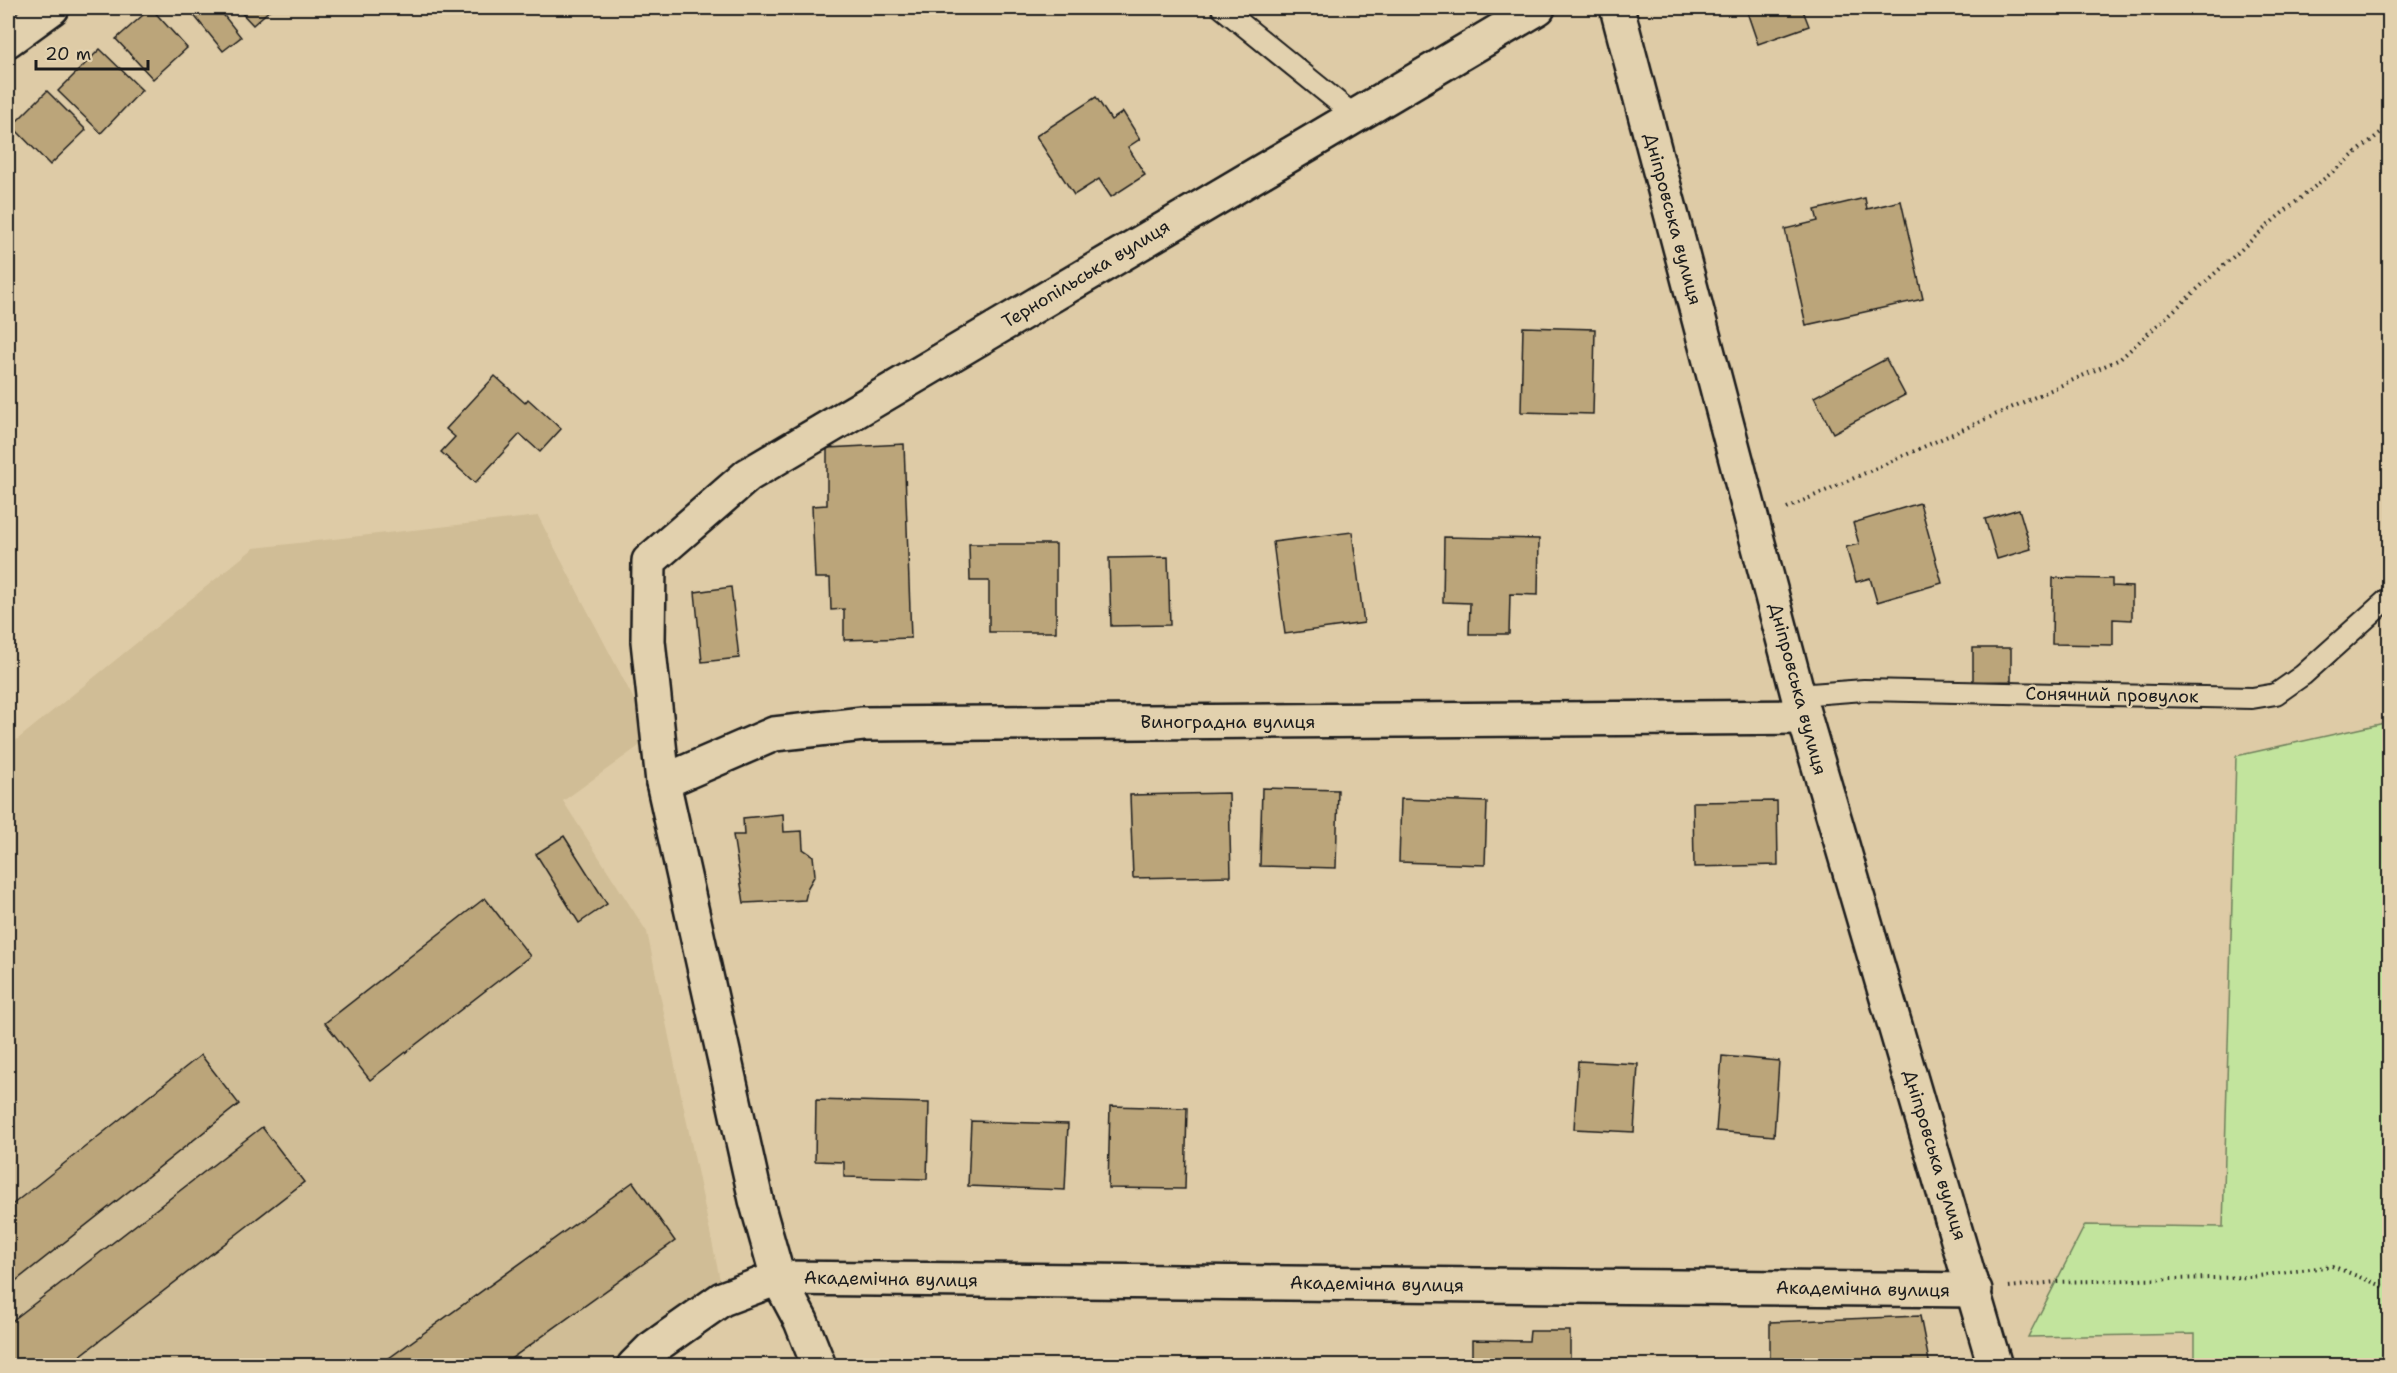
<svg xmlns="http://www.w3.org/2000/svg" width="2397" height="1373" viewBox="0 0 2397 1373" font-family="'Shantell Sans',sans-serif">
<rect width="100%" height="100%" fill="#decba6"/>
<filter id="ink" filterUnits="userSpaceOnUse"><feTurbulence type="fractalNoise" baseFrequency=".0167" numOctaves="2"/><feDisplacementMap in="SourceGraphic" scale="12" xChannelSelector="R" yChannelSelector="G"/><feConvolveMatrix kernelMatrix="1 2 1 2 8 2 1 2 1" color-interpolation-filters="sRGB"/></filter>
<g filter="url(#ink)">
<path fill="#d0bd96" d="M538 516 653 736 563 801 647 932 720 1280 630 1365 8 1366V747L254 548Z"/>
<path fill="#c2e49d" stroke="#6f805c" stroke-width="1.5" d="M2389 722V1365H2195V1334L2028 1337 2085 1225 2223 1227 2236 756Z"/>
<g fill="#bba57a" stroke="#1c1c1c" stroke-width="1.5">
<path d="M151 8 187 48 153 79 116 39Z"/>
<path d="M188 8H218L241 37 223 51Z"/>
<path d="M237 8H272L253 25Z"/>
<path d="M1750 8H1802L1809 26 1758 44 1746 9Z"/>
<path d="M100 49 142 90 101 133 58 91Z"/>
<path d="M47 91 86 130 50 165 12 126Z"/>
<path d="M1096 97 1111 120 1123 112 1140 139 1128 147 1145 175 1111 197 1099 179 1074 195 1036 136Z"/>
<path d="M1865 198 1867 209 1901 201 1923 299 1806 325 1785 229 1818 221 1815 210Z"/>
<path d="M1523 327 1595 329 1593 414 1521 412Z"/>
<path d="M1886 359 1905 395 1833 433 1814 397Z"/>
<path d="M495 376 525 403 528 399 561 429 540 452 520 434 475 483 441 452 455 437 446 429Z"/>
<path d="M904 444 911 638 844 640V609L831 610 830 578H815L812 506 827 505V448Z"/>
<path d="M1920 503 1942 583 1877 602 1870 578 1856 582 1846 547 1859 544 1853 523Z"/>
<path d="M2019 509 2031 549 1997 559 1985 519Z"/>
<path d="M1352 532 1364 623 1285 634 1273 542Z"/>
<path d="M1444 537 1539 539 1538 595 1510 594 1509 634H1469L1470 603 1443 602Z"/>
<path d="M969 544H1056V632H989V581H970Z"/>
<path d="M1168 557 1170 625 1111 626 1109 558Z"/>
<path d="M2053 578 2112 579V586L2132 587V620L2113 619V645L2052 644Z"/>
<path d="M731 587 739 658 702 662 695 592Z"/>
<path d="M1973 648H2011V681L1973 682Z"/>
<path d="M1262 788 1338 790 1336 868 1260 866Z"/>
<path d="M1229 793 1231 876 1133 878 1130 795Z"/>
<path d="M1401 799 1487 802 1485 865 1399 862Z"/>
<path d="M1777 801 1778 865 1694 867 1693 802Z"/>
<path d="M783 814 784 832 802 831 803 849 813 856 815 875 808 887 805 900 744 903 733 835H744L743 818Z"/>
<path d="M564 836 607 904 579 923 536 854Z"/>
<path d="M485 898 530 956 370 1080 325 1023Z"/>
<path d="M201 1055 239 1104 8 1287V1208Z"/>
<path d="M1722 1056 1779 1061 1774 1136 1716 1131Z"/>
<path d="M1578 1061 1638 1064 1634 1132 1574 1129Z"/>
<path d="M816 1100 929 1103 927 1179 844 1177V1162L815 1161Z"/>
<path d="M1110 1106 1187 1108 1185 1189 1108 1188Z"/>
<path d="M971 1121 1068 1124 1065 1190 968 1186Z"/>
<path d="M262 1127 304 1182 67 1366H8V1324Z"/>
<path d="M633 1182 675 1241 501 1366H378Z"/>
<path d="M1920 1316 1930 1366H1770V1322Z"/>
<path d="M1530 1331H1570V1366H1472V1340L1529 1341Z"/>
</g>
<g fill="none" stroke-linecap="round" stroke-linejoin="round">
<g stroke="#1c1c1c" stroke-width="24">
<g id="service">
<path d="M1222 8 1354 115"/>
<path d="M1798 695 1864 690 2252 698 2276 694 2303 675 2390 597"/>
</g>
</g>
<g stroke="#1c1c1c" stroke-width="38">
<g id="minor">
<path d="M1617 8 1798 695 1995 1366"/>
<path d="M8 40 52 8"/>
<path d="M663 782 774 734 863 724 1804 717"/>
<path d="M634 1366 651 1349 722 1299 778 1278 1975 1290"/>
<path d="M819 1366 801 1321 778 1278 756 1200 663 782 648 641 649 561 748 475 1538 8"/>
</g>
</g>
<g stroke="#1c1c1c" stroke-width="4" stroke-dasharray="1.5 4.5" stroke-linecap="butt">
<path d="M1787 508 2120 359 2275 219 2390 125"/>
<path d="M2009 1287 2056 1282 2251 1277 2332 1266 2390 1289"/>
</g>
<use href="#service" stroke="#e2d1ae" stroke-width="20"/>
<use href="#minor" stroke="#e2d1ae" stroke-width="33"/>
</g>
</g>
<g text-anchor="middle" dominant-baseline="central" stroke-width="4.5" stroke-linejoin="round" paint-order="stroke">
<g font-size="18" fill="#1c1c1c" stroke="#e2d1ae">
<text transform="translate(1673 219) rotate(75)">Дніпровська вулиця</text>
<text transform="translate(1086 274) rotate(-31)">Тернопільська вулиця</text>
<text transform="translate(1798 689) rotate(75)">Дніпровська вулиця</text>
<text transform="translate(2112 695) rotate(1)">Сонячний провулок</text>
<text x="1228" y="722">Виноградна вулиця</text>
<text transform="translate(1935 1155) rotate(73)">Дніпровська вулиця</text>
<text transform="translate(891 1279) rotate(1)">Академічна вулиця</text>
<text transform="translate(1377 1284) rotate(1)">Академічна вулиця</text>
<text transform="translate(1863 1289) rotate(1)">Академічна вулиця</text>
</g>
</g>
<rect width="2397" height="1373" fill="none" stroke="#e2d1ae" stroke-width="30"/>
<rect x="15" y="15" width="2367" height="1343" fill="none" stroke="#1c1c1c" stroke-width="2" filter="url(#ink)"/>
<path d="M36 60v9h112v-9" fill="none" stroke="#1c1c1c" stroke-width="3"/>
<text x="45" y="60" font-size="18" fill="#1c1c1c" stroke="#e2d1ae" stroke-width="4.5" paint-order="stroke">20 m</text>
</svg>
